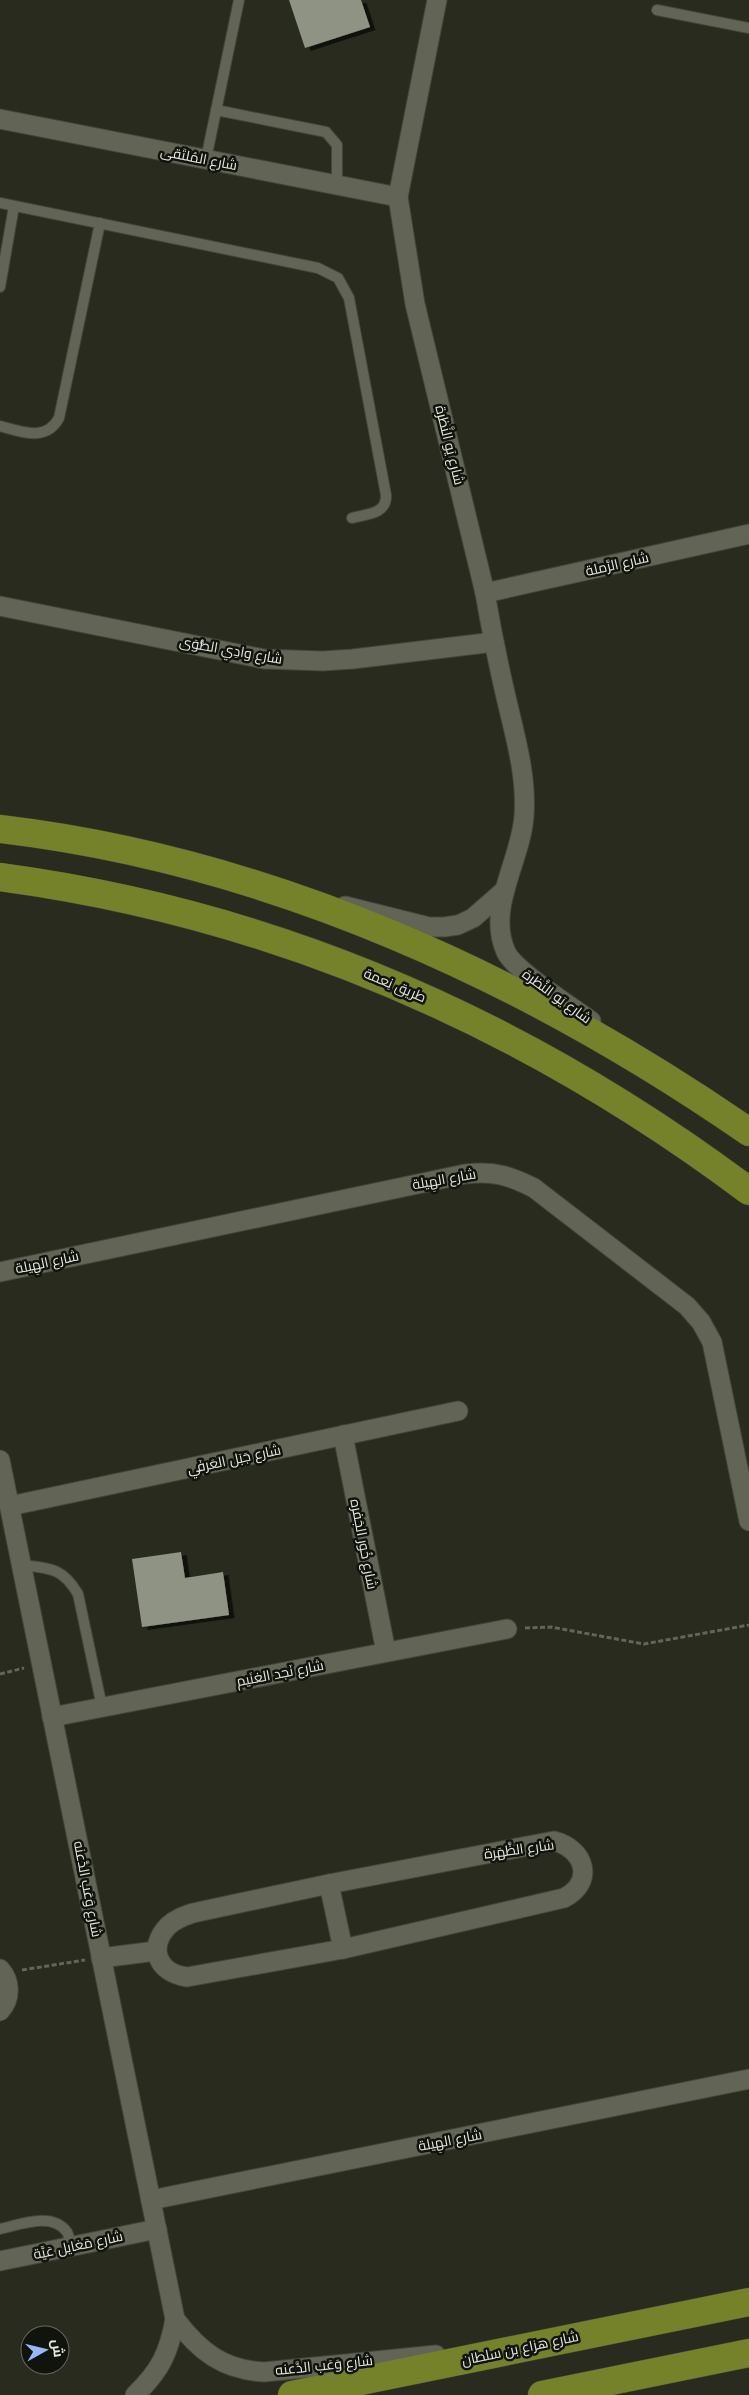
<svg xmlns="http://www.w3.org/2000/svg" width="749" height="2395" viewBox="0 0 749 2395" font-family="Arial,Cairo,sans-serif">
<defs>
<filter id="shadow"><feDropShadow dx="5.5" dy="3" stdDeviation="0" flood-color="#0009"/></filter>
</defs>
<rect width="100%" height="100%" fill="#282b1e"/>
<g fill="#8f9383" filter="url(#shadow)">
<path d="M289 0H361L370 27 305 48Z"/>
<path d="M181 1552 185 1578 223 1572 229 1615 142 1627 132 1559Z"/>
</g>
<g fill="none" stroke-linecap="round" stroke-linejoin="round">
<g stroke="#44463b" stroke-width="12">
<g id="service">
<path d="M657 10 749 28"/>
<path d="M216 110 326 132 337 145V186"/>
<path d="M206 159 239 0"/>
<path d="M0 203 318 268 338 278 349 298 386 495C387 514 367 514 352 518"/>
<path d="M0 287 14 206"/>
<path d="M0 426C22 432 46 442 59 418L100 223"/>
<path d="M22 1565C50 1568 63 1568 78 1594L102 1707"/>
<path d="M0 2229C19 2225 52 2211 67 2232 69 2235 70 2242 71 2247"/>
</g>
</g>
<g stroke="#44463b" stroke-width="21">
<g id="minor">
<path d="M437 0 398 197 415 304 485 593C491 628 498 663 506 697 515 736 527 776 524 816 521 861 486 908 506 952 515 971 571 1006 591 1021"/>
<path d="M0 119 398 197"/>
<path d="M485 593 749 534"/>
<path d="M0 606 264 659 323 661 353 659 494 642"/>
<path d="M345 906 429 927H444L458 925 473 918 505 890"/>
<path d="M0 1272 465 1174C494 1171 508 1175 534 1188L687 1306 701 1322 712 1342 749 1521"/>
<path d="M343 1435 386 1652"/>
<path d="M0 1460 175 2319C169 2353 160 2371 135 2395"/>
<path d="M10 1506 458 1411"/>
<path d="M52 1717 507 1629"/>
<path d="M554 1841C585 1849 595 1882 564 1898L343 1949 187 1977C158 1973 147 1948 168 1926 175 1919 184 1916 193 1913L329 1884Z"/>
<path d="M329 1884 343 1949"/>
<path d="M101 1958 156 1951"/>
<path d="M0 1969C11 1981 11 1999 0 2011"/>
<path d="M151 2200 749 2079"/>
<path d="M0 2261 157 2229"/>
<path d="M175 2319C199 2351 223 2370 264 2372L436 2355"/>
</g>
</g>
<g stroke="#44463b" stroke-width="29">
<g id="primary">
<path d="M0 829C271 861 526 978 749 1132"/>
<path d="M0 877C277 914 526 1024 749 1191"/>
<path d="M292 2395 749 2302"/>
<path d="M542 2395 749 2353"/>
</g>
</g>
<g stroke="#62655a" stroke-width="3" stroke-dasharray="5 2.5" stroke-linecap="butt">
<path d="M525 1628 551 1627 644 1644 749 1625"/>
<path d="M0 1674 24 1668"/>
<path d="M22 1970 85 1960"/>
</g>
<use href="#service" stroke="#626556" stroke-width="10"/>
<use href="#minor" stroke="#626556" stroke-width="19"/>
<use href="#primary" stroke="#75822a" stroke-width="28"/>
</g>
<g text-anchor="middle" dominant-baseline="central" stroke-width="5" stroke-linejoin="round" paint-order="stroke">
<g font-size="14" fill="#e6e8e0" stroke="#11130d">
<text transform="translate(199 158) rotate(11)">شارع المُلتَقى</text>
<text transform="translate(450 445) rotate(76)">شارع يَو النَّظرة</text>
<text transform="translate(617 564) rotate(-13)">شارع الرَّملة</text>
<text transform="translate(231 650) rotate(10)">شارع وادِي الطُّوَى</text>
<text transform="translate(395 985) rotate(23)">طريق نِعمة</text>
<text transform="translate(557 996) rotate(36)">شارع يَو النَّظرة</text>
<text transform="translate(444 1179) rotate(-10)">شارع الهِيلة</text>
<text transform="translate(47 1262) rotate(-12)">شارع الهِيلة</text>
<text transform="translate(234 1459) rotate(-12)">شارع جَبَل العَرفَي</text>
<text transform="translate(364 1544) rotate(79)">شارع خُور الجَفره</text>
<text transform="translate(280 1673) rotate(-11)">شارع نَجد الغنَيم</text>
<text transform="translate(519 1849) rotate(-8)">شارع الظَّهَرة</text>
<text transform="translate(88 1889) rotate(79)">شارع وَعَب الدَّعنه</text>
<text transform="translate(450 2140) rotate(-11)">شارع الهِيلة</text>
<text transform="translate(78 2245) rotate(-12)">شارع مَغايل عَيَّة</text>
<text transform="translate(520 2348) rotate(-12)">شارع هزاع بن سلطان</text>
<text transform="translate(324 2365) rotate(-6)">شارع وَعَب الدَّعنه</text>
</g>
</g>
<g transform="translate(45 2350) rotate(82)"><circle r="24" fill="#11130d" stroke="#666861"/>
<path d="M0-4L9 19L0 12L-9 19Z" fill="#9ab5fd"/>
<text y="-8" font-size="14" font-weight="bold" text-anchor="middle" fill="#e6e8e0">ش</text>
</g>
</svg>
